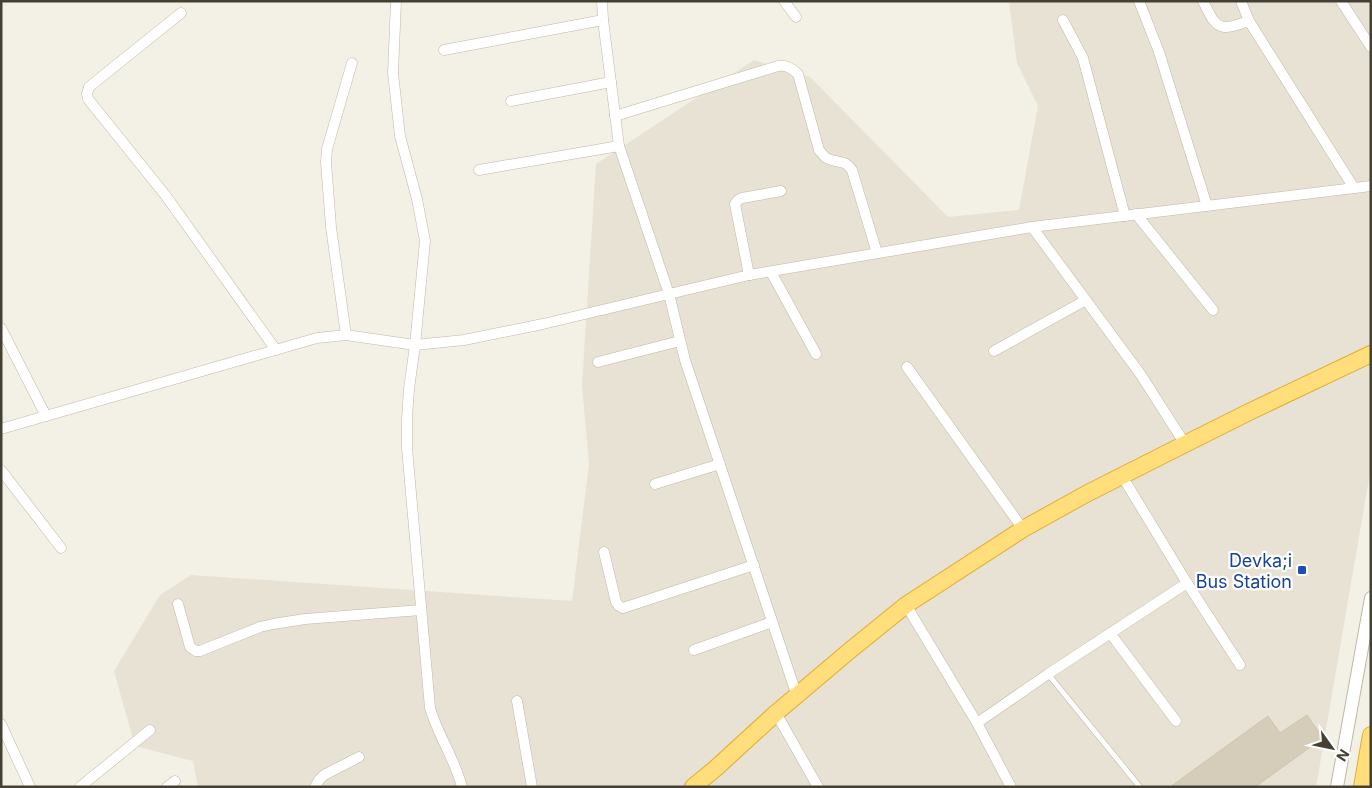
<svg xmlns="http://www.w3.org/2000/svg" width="1372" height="788" viewBox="0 0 1372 788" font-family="Inter,sans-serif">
<rect width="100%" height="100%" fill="#f3f0e5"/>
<path fill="#e7e2d3" d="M1009 1H1371V467L1316 787H198L193 761 135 746 114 671 160 595 191 575 572 601 589 464 582 385 596 164 754 60 810 77 948 217 1019 210 1038 106 1017 63Z"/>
<path fill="#d5ccba" stroke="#d0c5ad" d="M1307 715 1323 738 1255 787H1170L1268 716 1280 733Z"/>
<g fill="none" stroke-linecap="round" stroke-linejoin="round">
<g stroke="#bfb8a7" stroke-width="6">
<path id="service" d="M1048 674 1140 787"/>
</g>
<g stroke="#bfb8a7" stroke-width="11">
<g id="minor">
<path d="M396 1 393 73 400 136 417 199 425 241 415 345 409 389 407 418V448L430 708C438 736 455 759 462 787"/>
<path d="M602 1 603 20 619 146 669 294 685 360 797 696"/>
<path d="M784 1 796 17"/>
<path d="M1139 1 1159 52 1207 206"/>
<path d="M1203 1C1208 10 1213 26 1224 27 1230 28 1243 23 1249 21"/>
<path d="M1241 1 1249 21 1354 188"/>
<path d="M1341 1 1371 47"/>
<path d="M181 13 89 87 87 94 88 99 166 196 276 350"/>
<path d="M1063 20 1083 58 1125 216"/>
<path d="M444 50 603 20"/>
<path d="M511 101 611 82"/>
<path d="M615 116 778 66C787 65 791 68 798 74L819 150C821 152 823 155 825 157 835 164 844 158 852 170L877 253"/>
<path d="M479 170 619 146"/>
<path d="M1136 214 1213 310"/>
<path d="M1032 227 1141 375 1185 444"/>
<path d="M771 272 816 354"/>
<path d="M749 275 735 204 738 200 742 198 781 191"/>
<path d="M1 328 46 416"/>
<path d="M346 335 331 227 326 162 327 149 352 63"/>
<path d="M994 351 1086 300"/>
<path d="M598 362 680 341"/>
<path d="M907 367 1023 529"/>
<path d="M1 429 317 338 346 335 415 345 464 340 543 324 749 275 1032 227 1371 186"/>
<path d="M1 470 61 548"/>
<path d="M1122 476 1187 583 1240 665"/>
<path d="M655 484 720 464"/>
<path d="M604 552 616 602 619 606 623 608 754 565"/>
<path d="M178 604 190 647 196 651H200L260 627 273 624 305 619 421 610"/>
<path d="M906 605 977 723 1011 787"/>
<path d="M1110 633 1176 721"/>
<path d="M694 650 772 622"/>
<path d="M517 701 532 787"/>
<path d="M776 713 818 787"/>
<path d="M977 723 1048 674 1187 583"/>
<path d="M1 724 30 787"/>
<path d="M80 787 150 730"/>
<path d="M167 787 175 781"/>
<path d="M315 787 319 780 324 775 359 757"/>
</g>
</g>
<g stroke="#bfb8a7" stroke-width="14">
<path id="tertiary" d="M1337 787 1371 598"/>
</g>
<g stroke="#e2ac30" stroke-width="18">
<g id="trunk">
<path d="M693 787 716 768 776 713 848 652 906 605 1023 529 1086 494 1185 444 1251 411 1371 354"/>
<path d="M1362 787 1371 735"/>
</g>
</g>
<use href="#service" stroke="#fff" stroke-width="5"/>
<use href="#minor" stroke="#fff" stroke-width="10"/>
<use href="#tertiary" stroke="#fff" stroke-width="12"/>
<use href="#trunk" stroke="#ffde7b" stroke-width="16"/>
</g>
<rect fill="#1a4fb4" stroke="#fff" stroke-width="2" x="1297" y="565" width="10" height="10" rx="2.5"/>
<g text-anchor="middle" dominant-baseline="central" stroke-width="4.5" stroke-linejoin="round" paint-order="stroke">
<g font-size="18" fill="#164399" stroke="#fff" text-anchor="end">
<text x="1292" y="560">Devka;i<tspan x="1292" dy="21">Bus Station</tspan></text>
</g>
</g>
<rect width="1372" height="788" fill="none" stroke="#454034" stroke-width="5"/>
<g transform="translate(1332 748) rotate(123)" stroke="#ffffff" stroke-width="4" paint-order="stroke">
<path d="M0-4L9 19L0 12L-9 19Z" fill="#454034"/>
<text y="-8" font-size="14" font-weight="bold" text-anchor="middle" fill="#454034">N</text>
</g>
</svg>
